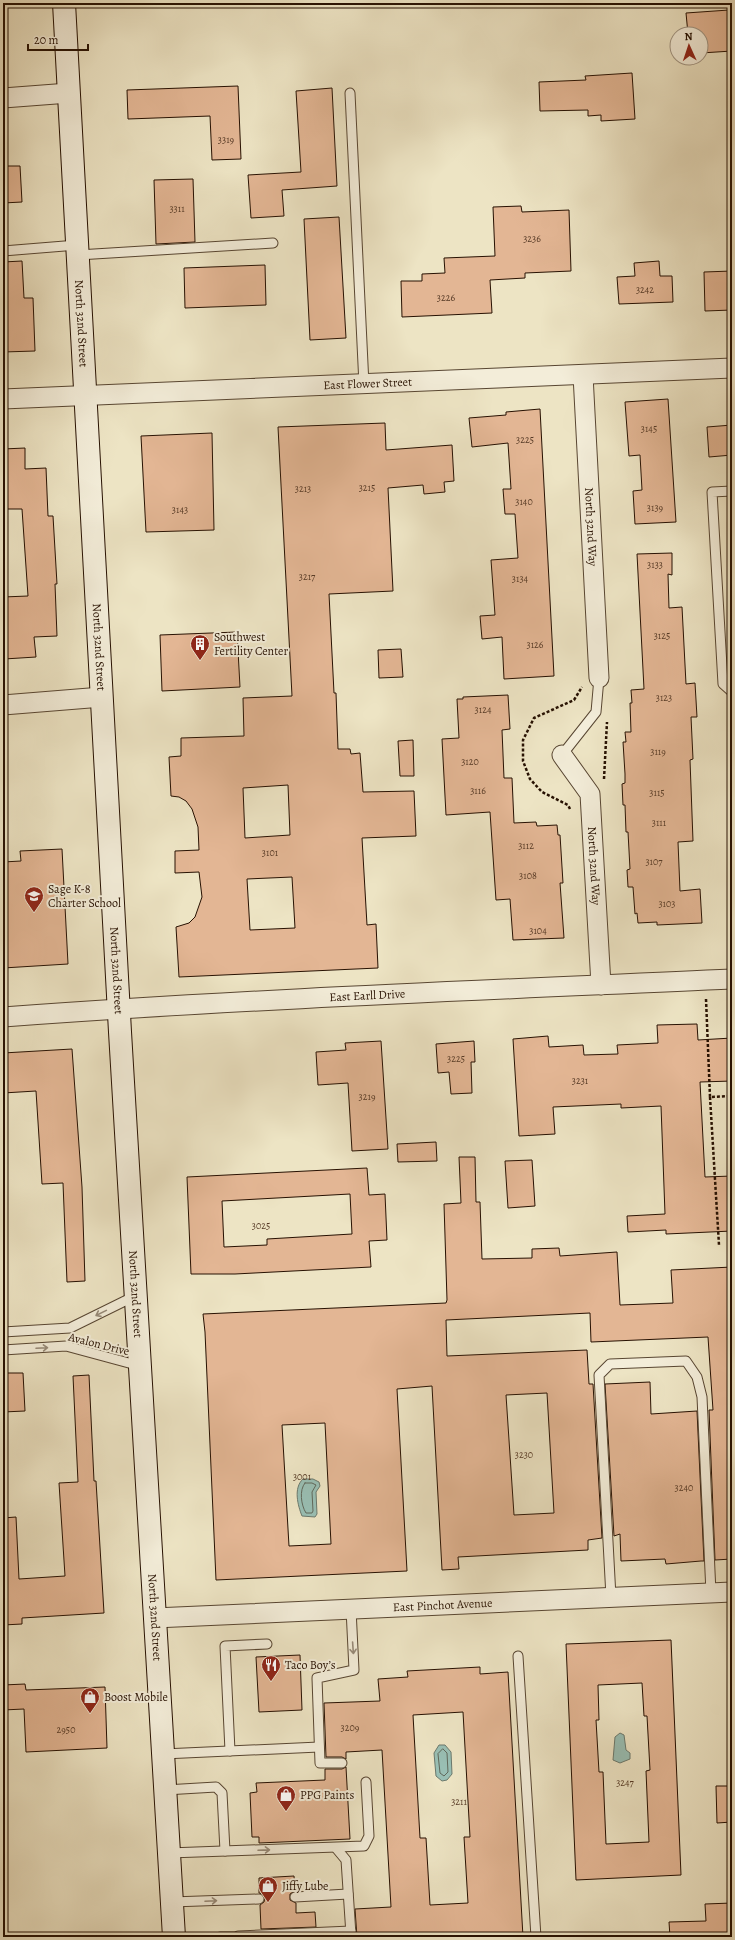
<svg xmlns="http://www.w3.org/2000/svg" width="735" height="1940" viewBox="0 0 735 1940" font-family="Alegreya,serif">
<rect width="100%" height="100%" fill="#ede4c4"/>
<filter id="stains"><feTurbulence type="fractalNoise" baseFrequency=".005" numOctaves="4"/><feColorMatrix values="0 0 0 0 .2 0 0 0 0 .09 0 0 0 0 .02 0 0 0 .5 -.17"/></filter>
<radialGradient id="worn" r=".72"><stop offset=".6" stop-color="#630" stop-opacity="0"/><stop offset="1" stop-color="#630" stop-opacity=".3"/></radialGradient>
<g fill="#99bfb4" stroke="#6b796d">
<path d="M303 1479H313L319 1482 320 1486 316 1492 317 1514 315 1517 302 1516C298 1506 293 1488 303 1479Z"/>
<path d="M620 1733 624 1735 626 1750 630 1753V1759L620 1763 613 1760 615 1737Z"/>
<path d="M439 1745H445L451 1752 452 1774 447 1780 442 1781 436 1776 434 1753Z"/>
</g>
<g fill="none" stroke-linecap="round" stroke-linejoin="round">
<g stroke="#60685b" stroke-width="1">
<path d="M305 1483H312L316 1485 312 1492 313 1511 312 1513H306C301 1505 299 1490 305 1483Z"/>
<path d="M443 1749 447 1753 448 1772 444 1776 440 1773 438 1754Z"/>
</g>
</g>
<g fill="#e3b694" stroke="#271102" fill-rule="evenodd">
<path d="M729 10 732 51 701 53V34H688L686 13Z"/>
<path d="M632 73 635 119 601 121V115L588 116V110L540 111 539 82 586 80 585 76Z"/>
<path d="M238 86 241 159 212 160 210 116 128 119 127 90Z"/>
<path d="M332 88 337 186 282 190 284 216 251 218 248 175 301 172 296 91Z"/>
<path d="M3 166H20L22 202 3 203Z"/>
<path d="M193 179 195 242 156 244 154 180Z"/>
<path d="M521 206 522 212 569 210 571 271 525 273V278L490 280 492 313 402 317 401 281H422V274L445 273 444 258 495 256 493 207Z"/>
<path d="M339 217 346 338 310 340 304 219Z"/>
<path d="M22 261 24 298H33L35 351 3 352V322H4L3 262Z"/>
<path d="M659 261 660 276H672L673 302 619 304 617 277 635 276 634 263Z"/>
<path d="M265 265 266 305 185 308 184 268Z"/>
<path d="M732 271V310L705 311 704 272Z"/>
<path d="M668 399 676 522 635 524 633 491 642 490 640 455 629 456 625 402Z"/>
<path d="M540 409 554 676 504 679 502 637 482 639 480 616 495 615 491 560 518 558 515 514H505L503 489H511L508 443 472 447 469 418 506 415V412Z"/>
<path d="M385 423 386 450 452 445 454 481 444 482 445 492 424 494 423 485 388 488 393 591 329 594 334 693H336L338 749H350L351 754 360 753 363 792 414 791 416 836 362 838 367 925 376 924 378 968 179 977 176 927 189 923 195 917 202 897 199 872 175 873V851L199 850 198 827 192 809 186 801 179 797 171 796 169 757 181 756V738L244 736 243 698 292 696 278 427ZM288 785 290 835 245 838 243 788ZM292 877 295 928 250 930 247 879Z"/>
<path d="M732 425V455L709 457 707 427Z"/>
<path d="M212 433 214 530 146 532 141 436Z"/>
<path d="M25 448V469L46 468 48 516H53L57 584H55L57 636 34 637 36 657 4 659 3 597 28 596 22 509H3V449Z"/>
<path d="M672 553V575L668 574 669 608 682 607 686 684 695 683 697 717H691L693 759 690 760 693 841 678 842 680 891 700 889 702 923 657 925V922L638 923 637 913 635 914 633 887H628L627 870 630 869 628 832H626L625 805H623L622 784 625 783V774L623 742H626L625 732H631L630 703H632L631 690 644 689 637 554Z"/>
<path d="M237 632 240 687 162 691 160 635Z"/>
<path d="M401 649 403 677 379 678 378 650Z"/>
<path d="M508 695 510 729 502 730 504 778H512L514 823 536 822 537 826 557 825 558 835H560L563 883H560L564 938 513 940 510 899 496 900 490 812 446 815 442 739 459 738 457 699H463V697Z"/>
<path d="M413 740 414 776H400L398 741Z"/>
<path d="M62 849 68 964 3 968V862L21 861 20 851Z"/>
<path d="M697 1024 698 1040 732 1038V1081L700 1082 705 1177 732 1176V1231L666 1234V1230L628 1232 627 1216 665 1214 661 1106 621 1108V1104L553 1107 555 1134 519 1136 513 1039 548 1036 549 1047 583 1045 584 1055 618 1054 617 1045 658 1043 657 1025Z"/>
<path d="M381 1041 388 1149 352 1151 348 1083 318 1085 316 1052 346 1050 345 1043Z"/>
<path d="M474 1041 475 1062H471L472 1093 451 1094 449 1072 438 1073 436 1044Z"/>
<path d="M72 1049 82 1187 85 1281 67 1282 63 1183 42 1184 36 1091 3 1093V1053Z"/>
<path d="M436 1142 437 1161 398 1162 397 1144Z"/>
<path d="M459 1157H475L476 1202H480L482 1259 532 1258V1249L559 1248 560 1256 617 1252 620 1305 673 1303 671 1270 732 1267V1283H728L732 1341V1559L715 1560 709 1410H713L708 1337 591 1342 590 1313 446 1320 447 1356 587 1350 589 1384H593L602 1538 588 1540V1550L458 1557 459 1569 442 1570 432 1386 397 1389 407 1571 216 1580 205 1332 203 1314 446 1303 447 1300 444 1204 461 1203ZM547 1393 554 1513 514 1515 506 1395ZM325 1423 331 1544 289 1546 282 1425Z"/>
<path d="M532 1160 535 1206 508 1208 505 1161Z"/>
<path d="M367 1168 369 1195 385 1194 387 1240 369 1241 371 1267 235 1274H191L187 1177ZM350 1194 352 1234 267 1239V1245L224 1247 222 1201Z"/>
<path d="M3 1373H23L25 1411 3 1412Z"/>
<path d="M89 1375 94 1481H96L104 1613 22 1618V1624L3 1625V1518L16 1517 19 1579 65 1576 59 1483 78 1482 73 1376Z"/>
<path d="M650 1382 651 1414 697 1411 704 1561H701L666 1564 665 1559 621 1561 620 1534 614 1536 605 1384Z"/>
<path d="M671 1640 681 1875 576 1880 566 1644ZM642 1683 644 1716H647L650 1770 646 1771 649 1842 606 1844 603 1772H599L596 1720H599L598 1685Z"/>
<path d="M300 1655 302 1710 259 1712 256 1657Z"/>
<path d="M480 1667V1674L508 1672 523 1937H357L355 1909 391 1907 382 1750 346 1752V1759L342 1757H326L324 1703 380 1701 378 1679 408 1677 407 1671ZM463 1712 470 1837H464L468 1903 430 1905 426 1838H420L413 1715Z"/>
<path d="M25 1684 26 1690 105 1687 107 1748 26 1752 24 1709 3 1710V1685Z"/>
<path d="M346 1767 350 1839 259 1843V1837H252L250 1793 257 1792 256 1783 325 1780V1769H342Z"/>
<path d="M716 1786H732V1822L717 1823Z"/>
<path d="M294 1876 295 1891 290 1894V1900L296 1903V1913L315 1912 316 1927 261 1929 260 1905 264 1902 265 1898 262 1894 259 1893V1878Z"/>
<path d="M732 1903V1937H670L669 1922 706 1921 705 1904Z"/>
</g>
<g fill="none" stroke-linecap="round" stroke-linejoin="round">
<g stroke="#584632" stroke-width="11">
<g id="lane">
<path d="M350 93 364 385"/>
<path d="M3 251 77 245"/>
<path d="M78 255 273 243"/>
<path d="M732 491 712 492 723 684 732 692"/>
<path d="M562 755 596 712 599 678"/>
<path d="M3 1332 70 1328 135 1296"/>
<path d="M3 1350 66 1346 140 1366"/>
<path d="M611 1597 599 1375 610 1364 686 1361 697 1377 702 1397 711 1593"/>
<path d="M518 1656 536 1937"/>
<path d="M230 1751 225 1646 267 1644"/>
<path d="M163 1754 319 1747"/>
<path d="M342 1763H320L317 1678 354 1670 351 1609"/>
<path d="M165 1790 216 1787 222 1793 225 1851"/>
<path d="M336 1848 346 1860 351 1935"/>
<path d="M169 1853 364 1846 369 1836 366 1782"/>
<path d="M295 1897 348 1894"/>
<path d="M172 1902 259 1899"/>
<path d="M238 1936 351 1931"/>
<path d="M220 1937H238"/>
</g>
</g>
<g stroke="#584632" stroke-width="21">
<g id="street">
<path d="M3 98 69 93"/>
<path id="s1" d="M583 375 599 678"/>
<path id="s2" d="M3 399 732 368"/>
<path d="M3 705 102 697"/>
<path id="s3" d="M562 755 590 794 601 985"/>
<path id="s4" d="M3 1017C246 999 489 990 732 979"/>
<path id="s5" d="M154 1618 732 1592"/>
</g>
</g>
<g stroke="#271102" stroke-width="24">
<g id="secondary">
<path id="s6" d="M64 3 120 1032 174 1937"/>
</g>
</g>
<g stroke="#271102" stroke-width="2.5" stroke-dasharray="3 2" stroke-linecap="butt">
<path d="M604 779 607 722"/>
<path d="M570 809 568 805 542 792 530 779 523 761V740L534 718 574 700 582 687"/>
<path d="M706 999 710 1097 732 1096"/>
<path d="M710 1097 719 1245"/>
</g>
<use href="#lane" stroke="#f3edd9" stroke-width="9"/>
<use href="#street" stroke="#f3edd9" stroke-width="19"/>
<use href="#secondary" stroke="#f3edd9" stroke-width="22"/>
</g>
<defs><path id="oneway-shaft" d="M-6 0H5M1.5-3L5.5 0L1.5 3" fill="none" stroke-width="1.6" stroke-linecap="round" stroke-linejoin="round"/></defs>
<g stroke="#978a78">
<use href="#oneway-shaft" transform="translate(101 1313) rotate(154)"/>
<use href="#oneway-shaft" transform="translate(42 1348) rotate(-3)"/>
<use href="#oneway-shaft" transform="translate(353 1648) rotate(86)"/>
<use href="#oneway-shaft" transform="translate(264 1850) rotate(-2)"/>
<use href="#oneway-shaft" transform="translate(211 1901) rotate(-3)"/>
</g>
<defs>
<g id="building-pin" transform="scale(1)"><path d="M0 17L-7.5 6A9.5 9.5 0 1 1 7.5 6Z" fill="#8f2418" stroke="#f3edd9"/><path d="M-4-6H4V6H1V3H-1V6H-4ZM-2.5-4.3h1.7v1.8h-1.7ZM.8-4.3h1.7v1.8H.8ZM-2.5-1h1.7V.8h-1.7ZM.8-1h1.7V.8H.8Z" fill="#fff"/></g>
<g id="school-pin" transform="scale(1)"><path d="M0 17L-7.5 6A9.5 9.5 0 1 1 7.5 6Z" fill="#8f2418" stroke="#f3edd9"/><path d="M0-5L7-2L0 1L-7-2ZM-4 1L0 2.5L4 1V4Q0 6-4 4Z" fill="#fff"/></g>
<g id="restaurant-pin" transform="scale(1)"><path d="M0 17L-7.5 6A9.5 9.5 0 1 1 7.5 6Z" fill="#8f2418" stroke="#f3edd9"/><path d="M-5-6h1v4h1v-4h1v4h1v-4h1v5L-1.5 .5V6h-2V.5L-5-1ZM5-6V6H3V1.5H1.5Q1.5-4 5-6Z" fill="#fff"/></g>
<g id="shop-pin" transform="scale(1)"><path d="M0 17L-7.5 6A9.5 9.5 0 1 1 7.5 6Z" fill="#8f2418" stroke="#f3edd9"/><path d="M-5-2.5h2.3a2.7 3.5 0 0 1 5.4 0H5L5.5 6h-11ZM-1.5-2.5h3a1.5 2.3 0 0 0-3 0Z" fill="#fff"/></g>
</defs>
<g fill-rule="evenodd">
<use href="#building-pin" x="200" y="644"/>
<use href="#school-pin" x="34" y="896"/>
<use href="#restaurant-pin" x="271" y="1665"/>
<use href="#shop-pin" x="90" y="1697"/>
<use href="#shop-pin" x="286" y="1795"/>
<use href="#shop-pin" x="268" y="1886"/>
</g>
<g text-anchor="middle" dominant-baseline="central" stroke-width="4" stroke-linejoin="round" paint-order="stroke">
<g font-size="10" fill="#563a26">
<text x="226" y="139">3319</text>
<text x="177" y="208">3311</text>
<text x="532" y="238">3236</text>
<text x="645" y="289">3242</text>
<text x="446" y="297">3226</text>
<text x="649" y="428">3145</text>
<text x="525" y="439">3225</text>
<text x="367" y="487">3215</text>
<text x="303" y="488">3213</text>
<text x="524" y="501">3140</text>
<text x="655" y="507">3139</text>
<text x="180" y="509">3143</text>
<text x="655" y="564">3133</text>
<text x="307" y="576">3217</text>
<text x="520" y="578">3134</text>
<text x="662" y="635">3125</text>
<text x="535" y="644">3126</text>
<text x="664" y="697">3123</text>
<text x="483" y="709">3124</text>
<text x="658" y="751">3119</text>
<text x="470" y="761">3120</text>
<text x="478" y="790">3116</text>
<text x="657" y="792">3115</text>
<text x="659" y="822">3111</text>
<text x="526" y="845">3112</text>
<text x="270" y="852">3101</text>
<text x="654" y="861">3107</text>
<text x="528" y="875">3108</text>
<text x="667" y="903">3103</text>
<text x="538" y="930">3104</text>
<text x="456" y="1058">3225</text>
<text x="580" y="1080">3231</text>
<text x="367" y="1096">3219</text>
<text x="261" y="1225">3025</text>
<text x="524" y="1454">3230</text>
<text x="302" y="1476">3001</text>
<text x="684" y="1487">3240</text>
<text x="350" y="1727">3209</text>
<text x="66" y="1729">2950</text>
<text x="625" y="1782">3247</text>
<text x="459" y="1801">3211</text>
</g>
<g font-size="12" fill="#271102" stroke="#f3edd9">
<text stroke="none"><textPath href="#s6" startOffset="321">North 32nd Street</textPath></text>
<text stroke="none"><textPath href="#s2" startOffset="365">East Flower Street</textPath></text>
<text stroke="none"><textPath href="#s1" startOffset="152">North 32nd Way</textPath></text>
<text stroke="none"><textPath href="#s6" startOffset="645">North 32nd Street</textPath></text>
<text stroke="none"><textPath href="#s3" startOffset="120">North 32nd Way</textPath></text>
<text stroke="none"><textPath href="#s6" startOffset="969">North 32nd Street</textPath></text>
<text stroke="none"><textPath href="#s4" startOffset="365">East Earll Drive</textPath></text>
<text stroke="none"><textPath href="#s6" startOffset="1293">North 32nd Street</textPath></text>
<text transform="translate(99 1344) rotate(14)">Avalon Drive</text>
<text stroke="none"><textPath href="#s5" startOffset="289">East Pinchot Avenue</textPath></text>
<text stroke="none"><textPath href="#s6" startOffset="1617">North 32nd Street</textPath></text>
</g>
<g font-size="12" fill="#271102" stroke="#f3edd9" text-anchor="start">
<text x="214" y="637">Southwest<tspan x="214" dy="14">Fertility Center</tspan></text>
<text x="48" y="889">Sage K-8<tspan x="48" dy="14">Charter School</tspan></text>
<text x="285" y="1665">Taco Boy’s</text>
<text x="104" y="1697">Boost Mobile</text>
<text x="300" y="1795">PPG Paints</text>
<text x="282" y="1886">Jiffy Lube</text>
</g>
</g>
<rect width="735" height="1940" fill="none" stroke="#ede4c4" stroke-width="16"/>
<rect x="4" y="4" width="727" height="1932" fill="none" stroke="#271102" stroke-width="2"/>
<rect x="8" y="8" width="719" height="1924" fill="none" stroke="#271102"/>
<g transform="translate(689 46) rotate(357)"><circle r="19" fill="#f3edd9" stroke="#a19583"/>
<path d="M0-3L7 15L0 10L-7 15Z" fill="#8f2418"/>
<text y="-6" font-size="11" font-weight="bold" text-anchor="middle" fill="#271102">N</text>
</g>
<path d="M28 44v6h60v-6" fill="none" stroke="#271102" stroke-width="2"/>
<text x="34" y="44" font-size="12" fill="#271102" stroke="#f3edd9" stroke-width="3" paint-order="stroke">20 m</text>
<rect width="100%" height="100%" filter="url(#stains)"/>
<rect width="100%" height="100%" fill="url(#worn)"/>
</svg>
